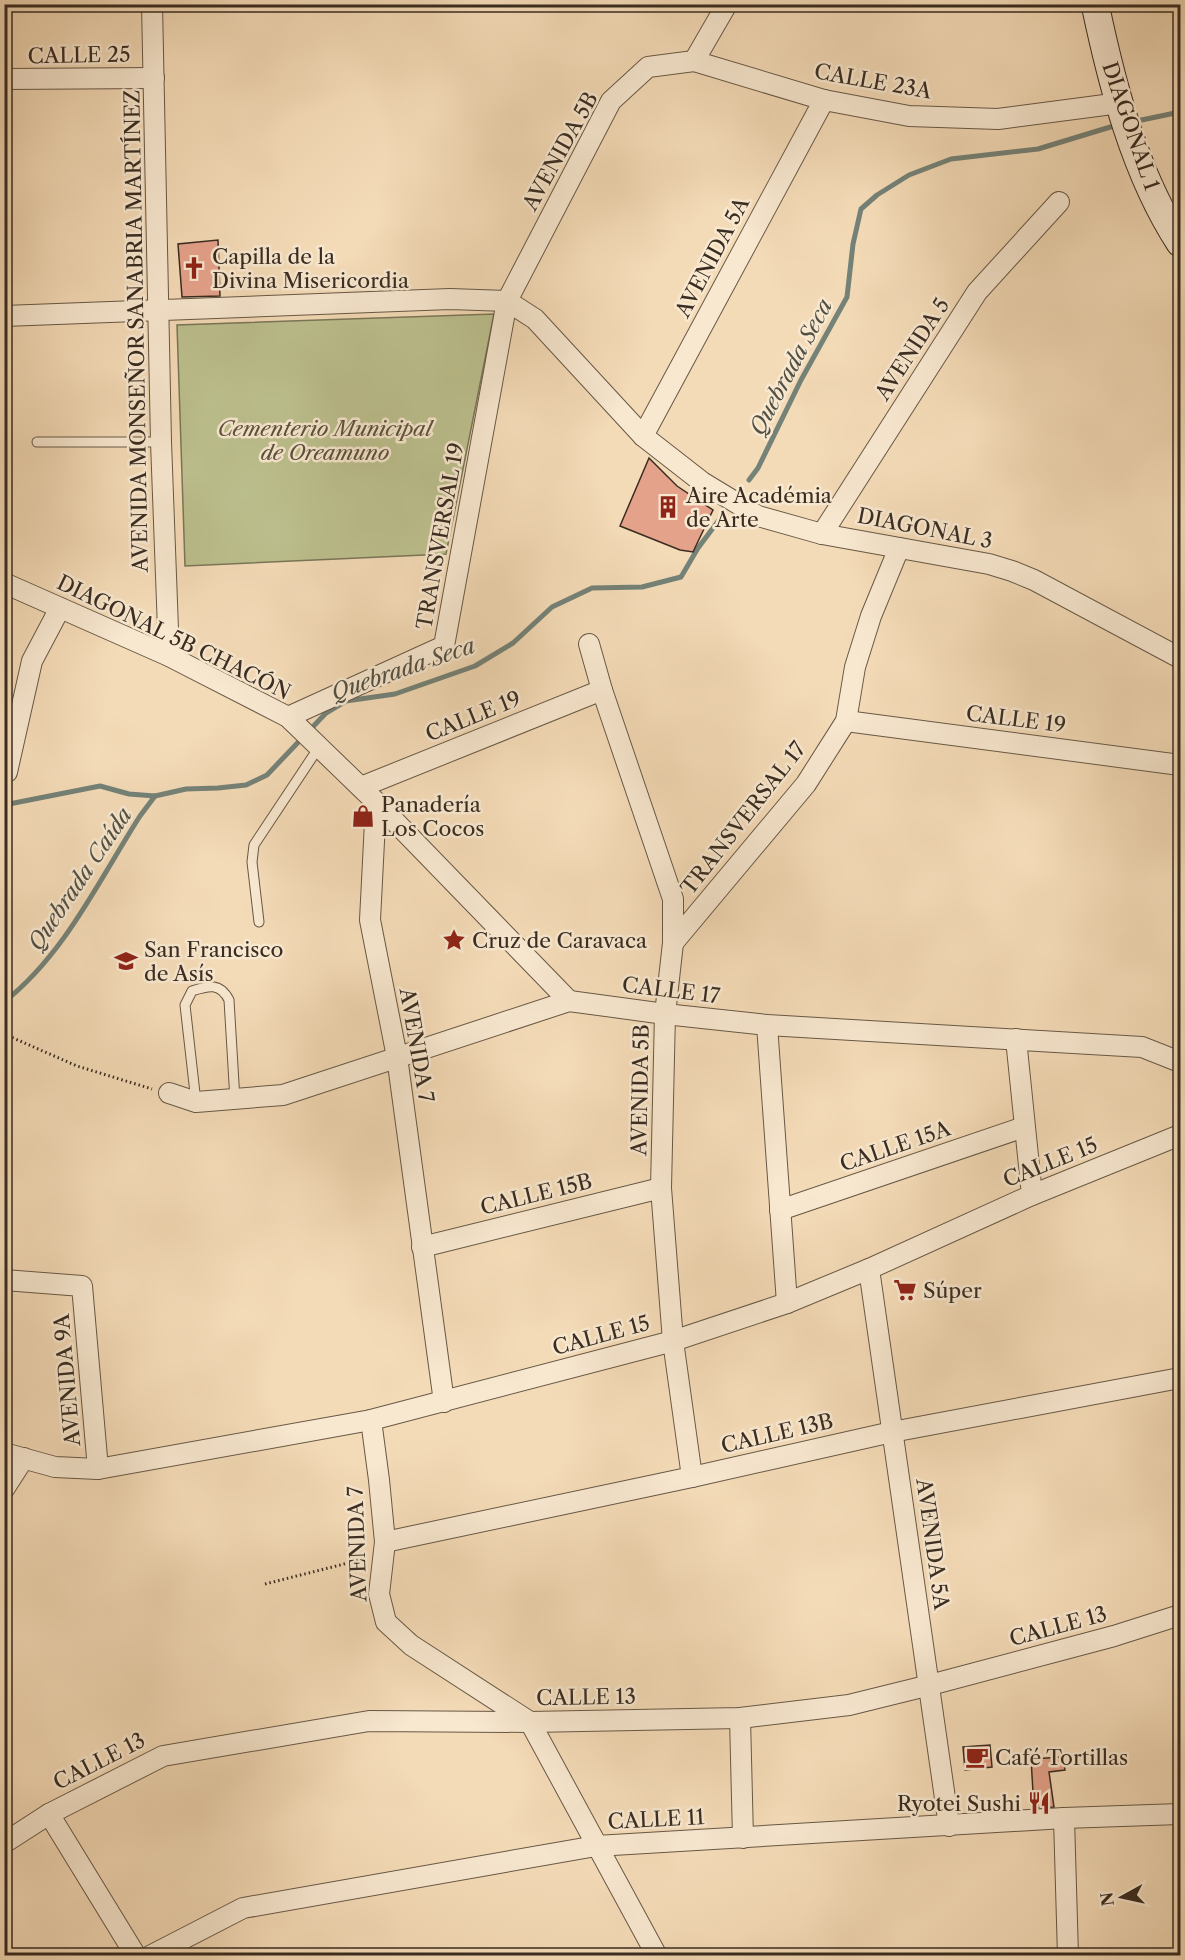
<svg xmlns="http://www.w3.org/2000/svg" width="1185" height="1960" viewBox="0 0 1185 1960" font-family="'Libre Caslon Text',serif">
<rect width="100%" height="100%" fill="#f4dbb7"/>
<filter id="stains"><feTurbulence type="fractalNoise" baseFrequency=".00333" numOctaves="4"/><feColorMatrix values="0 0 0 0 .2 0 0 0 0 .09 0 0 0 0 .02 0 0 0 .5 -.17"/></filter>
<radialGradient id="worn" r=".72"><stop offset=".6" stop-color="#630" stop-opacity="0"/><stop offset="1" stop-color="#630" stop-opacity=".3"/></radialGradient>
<path fill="#bcc08e" stroke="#7a7658" stroke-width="1.5" d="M494 314 446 554 185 566 177 325Z"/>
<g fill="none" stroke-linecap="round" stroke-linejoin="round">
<g stroke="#748278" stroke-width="5">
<path d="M1132 122 1180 112"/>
<path d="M749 480 758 468 801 380 847 297 853 244 861 209 877 195 909 175 951 159 1038 149 1117 125"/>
<path d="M4 805 100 786 129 794 155 796 186 789 218 788 246 785 267 775 326 713 346 701 395 694 475 666 513 643 552 607 592 588 642 587 681 577 698 548 719 520"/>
<path d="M4 1002C65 954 99 880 140 816L155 796"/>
</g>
</g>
<g fill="#e5a28b" stroke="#392c21" stroke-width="1.5">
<path d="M218 240 220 296 182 297 178 244Z"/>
<path d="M649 458 677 486 713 510 693 552 680 550 620 526Z"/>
<path d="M990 1745 992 1767 965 1770 963 1747Z"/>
<path d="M1063 1757 1065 1770 1049 1772 1054 1807 1034 1808 1031 1759Z"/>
</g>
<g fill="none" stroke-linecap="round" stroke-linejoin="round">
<g stroke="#685846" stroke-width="11">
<g id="lane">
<path d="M37 442H161"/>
<path d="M259 922 252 862 254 845 319 747"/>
<path d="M196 1102 185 1005 192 991C208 986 220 982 229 1000L235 1100"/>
</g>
</g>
<g stroke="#685846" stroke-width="22">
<g id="street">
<path d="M152 4 161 442 169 656"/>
<path d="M694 61 824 100 909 116 998 119 1120 103"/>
<path d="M4 79 154 78"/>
<path d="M507 301 535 319 643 436 702 482 758 516 822 534 989 564 1012 571 1034 580 1180 658"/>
<path d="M4 316 450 299 507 301"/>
<path d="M643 436 824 100"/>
<path d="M822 534 977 292 1059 202"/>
<path d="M4 583 169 656 288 717 376 802 569 1001"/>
<path d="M589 644 602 690 673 899V943L665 1014 661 1188 673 1341 692 1477"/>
<path d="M288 717 444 646 507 301 611 101 648 67 694 61 727 4"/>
<path d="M846 721 1180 765"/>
<path d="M7 772 32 661 60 608"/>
<path d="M361 787 602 690"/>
<path d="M376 802 370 920 397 1057 444 1402"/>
<path d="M673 943 806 784 846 721 855 667 871 616 899 548"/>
<path d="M767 1025 787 1303"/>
<path d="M1016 1039 1032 1195"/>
<path d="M169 1093 196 1102 283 1095 569 1001 665 1014 767 1025 1142 1047 1180 1062"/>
<path d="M780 1210 1024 1127"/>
<path d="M422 1247 661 1188"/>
<path d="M869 1269 949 1826"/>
<path d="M4 1280 82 1286 98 1469"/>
<path d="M371 1420 379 1480 385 1542 379 1594 386 1622 411 1645 530 1722 657 1956"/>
<path d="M4 1453 55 1467 98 1469 371 1420 673 1341 787 1303 869 1269 1032 1195 1180 1135"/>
<path d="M4 1489 24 1458"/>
<path d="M385 1542 692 1477 892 1432 1180 1378"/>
<path d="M740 1718 743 1838"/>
<path d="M49 1814 136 1956"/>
<path d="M1064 1818 1068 1956"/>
<path d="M4 1843 49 1814 163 1756 369 1721 530 1722 740 1718 849 1705 930 1685 1114 1636 1180 1615"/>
<path d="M150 1956 243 1908 596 1846 1064 1818 1180 1814"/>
</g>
</g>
<g stroke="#392c21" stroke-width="29">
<path id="secondary" d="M1095 4C1112 85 1135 174 1180 243"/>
</g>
<g stroke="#392c21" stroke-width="3" stroke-dasharray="1.5 3" stroke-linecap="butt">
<path d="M4 1034 77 1066 152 1089"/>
<path d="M265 1584 364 1559"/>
</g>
<use href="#lane" stroke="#f8e8d0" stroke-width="9"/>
<use href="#street" stroke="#f8e8d0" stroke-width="20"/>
<use href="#secondary" stroke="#f8e8d0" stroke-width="27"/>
</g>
<defs>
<g id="church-bare" transform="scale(1.8)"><path d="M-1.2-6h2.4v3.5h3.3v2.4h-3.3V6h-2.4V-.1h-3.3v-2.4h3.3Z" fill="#8f2418" stroke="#f8e8d0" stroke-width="2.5" paint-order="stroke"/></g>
<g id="building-bare" transform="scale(1.8)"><path d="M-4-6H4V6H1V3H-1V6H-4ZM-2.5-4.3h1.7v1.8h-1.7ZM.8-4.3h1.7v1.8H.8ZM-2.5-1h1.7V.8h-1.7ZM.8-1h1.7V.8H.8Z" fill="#8f2418" stroke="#f8e8d0" stroke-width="2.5" paint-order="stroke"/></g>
<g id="shop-bare" transform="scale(1.8)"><path d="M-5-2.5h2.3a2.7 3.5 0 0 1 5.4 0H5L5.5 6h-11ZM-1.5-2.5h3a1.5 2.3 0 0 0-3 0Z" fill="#8f2418" stroke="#f8e8d0" stroke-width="2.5" paint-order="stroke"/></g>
<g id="sight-bare" transform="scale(1.8)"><path d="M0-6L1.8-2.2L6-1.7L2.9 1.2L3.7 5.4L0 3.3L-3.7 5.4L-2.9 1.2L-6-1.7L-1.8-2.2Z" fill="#8f2418" stroke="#f8e8d0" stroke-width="2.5" paint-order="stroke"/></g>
<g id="school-bare" transform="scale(1.8)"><path d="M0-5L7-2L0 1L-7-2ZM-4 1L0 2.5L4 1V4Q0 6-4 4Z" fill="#8f2418" stroke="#f8e8d0" stroke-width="2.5" paint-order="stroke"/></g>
<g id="supermarket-bare" transform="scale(1.8)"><path d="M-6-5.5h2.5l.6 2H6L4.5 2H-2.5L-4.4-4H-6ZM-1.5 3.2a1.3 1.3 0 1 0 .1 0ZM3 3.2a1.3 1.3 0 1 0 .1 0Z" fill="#8f2418" stroke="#f8e8d0" stroke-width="2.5" paint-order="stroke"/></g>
<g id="cafe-bare" transform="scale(1.8)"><path d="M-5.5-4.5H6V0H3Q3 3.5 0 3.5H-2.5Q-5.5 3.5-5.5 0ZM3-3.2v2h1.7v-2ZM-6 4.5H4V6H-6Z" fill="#8f2418" stroke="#f8e8d0" stroke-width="2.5" paint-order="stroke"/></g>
<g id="restaurant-bare" transform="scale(1.8)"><path d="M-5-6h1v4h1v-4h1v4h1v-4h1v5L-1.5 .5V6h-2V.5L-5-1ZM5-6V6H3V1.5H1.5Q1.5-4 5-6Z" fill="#8f2418" stroke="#f8e8d0" stroke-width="2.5" paint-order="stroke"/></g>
</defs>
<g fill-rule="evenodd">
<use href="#church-bare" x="194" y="268"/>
<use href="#building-bare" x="668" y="507"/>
<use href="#shop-bare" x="363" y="816"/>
<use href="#sight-bare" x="454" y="940"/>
<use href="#school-bare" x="126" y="961"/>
<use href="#supermarket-bare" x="905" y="1290"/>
<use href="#cafe-bare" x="977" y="1757"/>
<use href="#restaurant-bare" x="1039" y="1803"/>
</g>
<g text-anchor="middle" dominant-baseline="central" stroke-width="5" stroke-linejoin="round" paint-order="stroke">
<g font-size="21" fill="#392c21" stroke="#f8e8d0">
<text transform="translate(79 55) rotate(-1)">CALLE 25</text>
<text transform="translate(873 81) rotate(10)">CALLE 23A</text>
<text transform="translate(1131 126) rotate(71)">DIAGONAL 1</text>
<text transform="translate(560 151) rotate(-61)">AVENIDA 5B</text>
<text transform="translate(712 257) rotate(-62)">AVENIDA 5A</text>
<text transform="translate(136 331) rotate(-91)">AVENIDA MONSEÑOR SANABRIA MARTÍNEZ</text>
<text transform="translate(912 349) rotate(-57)">AVENIDA 5</text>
<text transform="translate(925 528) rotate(11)">DIAGONAL 3</text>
<text transform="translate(440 536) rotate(-80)">TRANSVERSAL 19</text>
<text transform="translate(174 637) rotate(26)">DIAGONAL 5B CHACÓN</text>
<text transform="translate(473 716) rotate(-22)">CALLE 19</text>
<text transform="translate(1016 719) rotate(7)">CALLE 19</text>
<text transform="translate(743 818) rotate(-52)">TRANSVERSAL 17</text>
<text transform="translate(671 990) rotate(7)">CALLE 17</text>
<text transform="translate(417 1045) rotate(80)">AVENIDA 7</text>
<text transform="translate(640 1090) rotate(-89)">AVENIDA 5B</text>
<text transform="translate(895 1146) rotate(-19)">CALLE 15A</text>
<text transform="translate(1050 1162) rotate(-22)">CALLE 15</text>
<text transform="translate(536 1194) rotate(-14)">CALLE 15B</text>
<text transform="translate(601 1335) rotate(-15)">CALLE 15</text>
<text transform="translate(67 1380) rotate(-95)">AVENIDA 9A</text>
<text transform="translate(777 1433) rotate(-13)">CALLE 13B</text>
<text transform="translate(357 1544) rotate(-92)">AVENIDA 7</text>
<text transform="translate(933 1544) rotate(82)">AVENIDA 5A</text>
<text transform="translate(1058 1626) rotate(-15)">CALLE 13</text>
<text transform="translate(586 1697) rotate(-1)">CALLE 13</text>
<text transform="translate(99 1761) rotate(-27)">CALLE 13</text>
<text transform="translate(656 1819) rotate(-3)">CALLE 11</text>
</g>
<g font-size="21" fill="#392c21" stroke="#f8e8d0" text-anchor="start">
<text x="212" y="256">Capilla de la<tspan x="212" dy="24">Divina Misericordia</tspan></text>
<text x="686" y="495">Aire Académia<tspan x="686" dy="24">de Arte</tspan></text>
<text x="381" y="804">Panadería<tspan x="381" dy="24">Los Cocos</tspan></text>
<text x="472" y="940">Cruz de Caravaca</text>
<text x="144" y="949">San Francisco<tspan x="144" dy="24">de Asís</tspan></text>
<text x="923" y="1290">Súper</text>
<text x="995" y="1757">Café Tortillas</text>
<text x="1021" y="1803" text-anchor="end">Ryotei Sushi</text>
</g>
<g font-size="21" font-style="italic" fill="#5a513c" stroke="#f8e8d0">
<text x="325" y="428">Cementerio Municipal<tspan x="325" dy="24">de Oreamuno</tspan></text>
</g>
<g font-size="22" font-style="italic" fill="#525045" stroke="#f8e8d0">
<text transform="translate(791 367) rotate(-62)">Quebrada Seca</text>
<text transform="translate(403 669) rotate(-19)">Quebrada Seca</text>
<text transform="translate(80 879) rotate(-56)">Quebrada Caída</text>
</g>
</g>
<rect width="1185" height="1960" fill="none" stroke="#f4dbb7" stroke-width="24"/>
<rect x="6" y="6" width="1173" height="1948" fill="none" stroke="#392c21" stroke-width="3"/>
<rect x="12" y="12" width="1161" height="1936" fill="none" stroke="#392c21" stroke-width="1.5"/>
<g transform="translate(1122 1897) rotate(262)" stroke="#f8e8d0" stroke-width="4.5" paint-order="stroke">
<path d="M0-4.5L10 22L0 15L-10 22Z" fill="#392c21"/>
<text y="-9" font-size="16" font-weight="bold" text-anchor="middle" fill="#392c21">N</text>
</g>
<rect width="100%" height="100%" filter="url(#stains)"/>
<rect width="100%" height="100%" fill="url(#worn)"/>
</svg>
